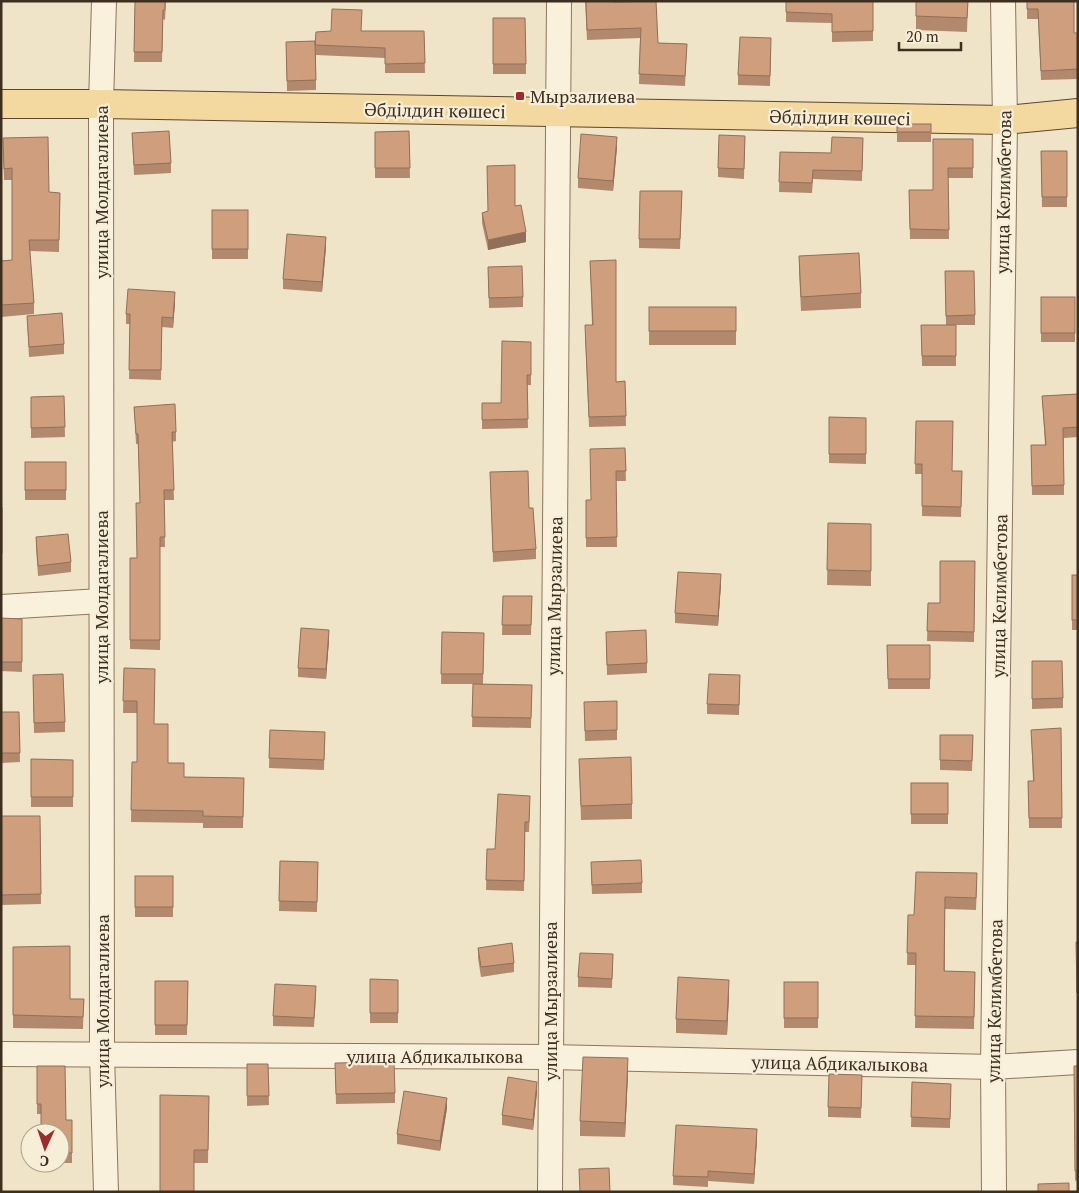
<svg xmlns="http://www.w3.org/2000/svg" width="1079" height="1193" viewBox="0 0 1079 1193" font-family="'PT Serif',serif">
<rect width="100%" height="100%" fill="#f0e4c8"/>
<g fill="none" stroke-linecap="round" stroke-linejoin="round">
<g stroke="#8d765c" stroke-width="26">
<g id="minor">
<path d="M104 1 101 104 102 1054 106 1192"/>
<path d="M1 607 101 601"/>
<path d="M1 1054 549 1057 993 1067 1078 1062"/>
<path d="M550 1192 559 1"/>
<path d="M994 1192 993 1067 1005 120 1003 1"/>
</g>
</g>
<g stroke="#5b4430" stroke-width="30">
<path id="major" d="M1 104H101L1005 120 1078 113"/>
</g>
<use href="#minor" stroke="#faf1dc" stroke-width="24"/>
<use href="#major" stroke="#f3d9a0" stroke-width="28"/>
</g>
<g fill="#b2896c">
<path d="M135 1H166L165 20 163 19 162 62H134Z"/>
<path d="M585 1H614L658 43 687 44 685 86 639 84 640 38 587 40Z"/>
<path d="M786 1H873V41L832 42V23L786 22Z"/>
<path d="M968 1 967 32 916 30V16Z"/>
<path d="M1027 1 1074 33H1078V79L1041 80 1038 19H1027Z"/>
<path d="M493 18H525L526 74H493Z"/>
<path d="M362 31H424L425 73H385V58L316 55V90L287 91 286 42 315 41Z"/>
<path d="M771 48 770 86 738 85V75Z"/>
<rect x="897" y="124" width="34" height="18"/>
<path d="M409 131 410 178H375V132Z"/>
<path d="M132 133 171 163V173L134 175Z"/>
<path d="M745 136 744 179 718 177V168Z"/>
<path d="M863 138 862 181 813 179 812 193 779 192 780 152 831 153Z"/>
<path d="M933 139H973V178H948L949 239H910L909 190H933Z"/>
<path d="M617 147 613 191 578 188V178Z"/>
<path d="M3 150 49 192 60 193 59 252 30 251 34 303V314L1 317V261L12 260V180H4Z"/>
<path d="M1041 151H1067V207H1042Z"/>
<path d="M682 191 680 249 639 248V239Z"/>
<path d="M515 206 526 242 488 250 482 223V213Z"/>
<rect x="212" y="210" width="36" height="49"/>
<path d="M326 247 322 292 283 289V279Z"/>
<path d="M799 256 861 293V308L801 311 799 271Z"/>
<path d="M590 261 616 382 625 381 626 426 589 427 585 335 592 325Z"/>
<path d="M488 267 523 297V307L489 308Z"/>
<path d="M945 271 975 315V325H956V366H922L921 325H946Z"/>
<rect x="1041" y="297" width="34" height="45"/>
<path d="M175 302 173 328 162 327 161 380 129 379 130 324H126V314Z"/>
<rect x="649" y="307" width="87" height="38"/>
<path d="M27 316 64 344V354L29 357Z"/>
<path d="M531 342V385H527L528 428 482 429V403H501Z"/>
<path d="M1078 394V437L1064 438V495H1032L1031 445H1045L1042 396Z"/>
<path d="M64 396 65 437 31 438V397Z"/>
<path d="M134 407 176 432V441L172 442 174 500H164L165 547H160V650L130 649V558H137L140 503 138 444H136Z"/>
<path d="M829 417 866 418V464L829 463Z"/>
<path d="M916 421 952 471H962L961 517 922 516V474H915Z"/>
<path d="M625 448 626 481H616L617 547H586V500H591Z"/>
<rect x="25" y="462" width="41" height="38"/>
<path d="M490 472 529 508 536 549V559L493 562Z"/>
<path d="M1 508 2 553V568H1Z"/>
<path d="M828 523 871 524V586L827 585Z"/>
<path d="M36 537 71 562V572L38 576 36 547Z"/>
<path d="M975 561 974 642 927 641 928 603H940Z"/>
<rect x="1072" y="575" width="6" height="55"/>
<path d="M721 584 718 626 675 623V613Z"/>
<path d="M503 596H532L531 635H502Z"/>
<path d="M1 618 22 619V672L1 671Z"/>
<path d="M442 632 484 633 483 684 532 685 531 728 472 727 473 684H441Z"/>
<path d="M606 632 647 663V673L607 675Z"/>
<path d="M329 640 326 679 298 677V668Z"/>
<path d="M887 645H930V689H888Z"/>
<path d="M1032 661 1063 698V708L1032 709Z"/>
<path d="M124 668 154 724 168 763 184 777 244 778 243 828H203V823L131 822 132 762H137V713H123Z"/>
<path d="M33 675 65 722V732L34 733Z"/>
<path d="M740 675 739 715 707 714V704Z"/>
<path d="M584 702 617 730V740L585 741Z"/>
<path d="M1 712H19L20 762 1 763Z"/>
<path d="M1061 728 1062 828H1029L1028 781H1033L1031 730Z"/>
<path d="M270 730 325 732 324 770 269 768Z"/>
<path d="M940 735H973L972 771 940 770Z"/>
<path d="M31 759 73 760V807H31Z"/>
<path d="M579 759 632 804V819L581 820Z"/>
<rect x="911" y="783" width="37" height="41"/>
<path d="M530 806 529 832H525L524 891 486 890 487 849H495Z"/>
<path d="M1 816H40L41 904 1 905Z"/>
<path d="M280 861 318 862 317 912 279 911Z"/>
<path d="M591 872 642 883V893L592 894Z"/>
<path d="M916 872 977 885 976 910 945 909V971L975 972 974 1029 915 1028 916 965H907L908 915H914Z"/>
<rect x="135" y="876" width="38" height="41"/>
<path d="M13 947 70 999H84L83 1029 13 1028Z"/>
<path d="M478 948 514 963V972L481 977 478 958Z"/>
<path d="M613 954 612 988 578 987V977Z"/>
<path d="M370 979 398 980V1023H370Z"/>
<path d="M155 981H188L187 1035H155Z"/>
<rect x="784" y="982" width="34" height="46"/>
<path d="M729 994 727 1035 676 1033V1019Z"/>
<path d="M316 996 314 1027 273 1026V1016Z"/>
<path d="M335 1063 395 1093V1103L336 1104Z"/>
<path d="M247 1064H268L269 1105 247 1106Z"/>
<path d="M37 1066 66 1120H72V1163H42H60V1133L41 1114H37Z"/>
<path d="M1074 1066H1078V1180L1075 1181Z"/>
<path d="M628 1073 625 1137 580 1136V1121Z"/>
<path d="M862 1075 861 1118 828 1117V1107Z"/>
<path d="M912 1082 951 1084 950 1128 911 1127Z"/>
<path d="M537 1092 533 1130 502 1125V1115Z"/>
<path d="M209 1096 208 1163H194L160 1192Z"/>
<path d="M447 1108 440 1151 397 1144V1134Z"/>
<path d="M757 1139 754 1184 708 1181V1187L673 1185V1176Z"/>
</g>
<g fill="#916f58">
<path d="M617 137V147L613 191V181Z"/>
<path d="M526 232V242L488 250V240Z"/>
<path d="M326 237V247L322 292V282Z"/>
<path d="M175 292V302L173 328V318Z"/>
<path d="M721 574V584L718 626V616Z"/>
<path d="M329 630V640L326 679V669Z"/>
<path d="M729 980V994L727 1035V1021Z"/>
<path d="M628 1058V1073L625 1137V1123Z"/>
<path d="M537 1082V1092L533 1130V1120Z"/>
<path d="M447 1098V1108L440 1151V1141Z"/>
<path d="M757 1129V1139L754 1184V1174Z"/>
</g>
<g fill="#cf9f7d" stroke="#916f58">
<path d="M135 1H165V10H163L162 52H134Z"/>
<path d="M586 1H614V2L656 1 658 43 687 44 685 76 639 74 641 28 587 30Z"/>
<path d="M786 1H873V31L832 32V14L786 12Z"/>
<path d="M916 1H968L967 18 916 16Z"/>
<path d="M1027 1H1074V33H1078V69L1041 71 1038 9H1027Z"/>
<path d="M332 9 362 10 361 31H424L425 63 385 64V48L315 45 316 80 287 81 286 42 315 41V45L316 32 331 31Z"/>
<path d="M493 18H525L526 64H493Z"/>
<path d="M740 37 771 38 770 76 738 75Z"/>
<rect x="897" y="124" width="34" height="8"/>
<path d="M169 131 171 163 134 165 132 133Z"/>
<path d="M409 131 410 168H375V132Z"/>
<path d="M581 134 617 137 613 181 578 178Z"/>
<path d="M719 135 745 136 744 169 718 168Z"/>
<path d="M48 137 49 192 60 193 59 240H29L34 303 1 305V261L12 260V168L4 169 3 138Z"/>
<path d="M832 137 863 138 862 171 813 170 812 183 779 182 780 152 831 153Z"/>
<path d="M933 139H973V168H948L949 230 910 229 909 190H933Z"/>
<path d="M1041 151H1067V197H1042Z"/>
<path d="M515 165V206L521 205 526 232 488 240 482 213 488 211 487 166Z"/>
<path d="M640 191H682L680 239H639Z"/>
<rect x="212" y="210" width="36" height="39"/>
<path d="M287 234 326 237 322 282 283 279Z"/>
<path d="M859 253 861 293 801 297 799 256Z"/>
<path d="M616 260V382L625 381 626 416 589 417 585 325H593L590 261Z"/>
<path d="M522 266 523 297 489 298 488 267Z"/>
<path d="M945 271H974L975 315 946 316Z"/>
<path d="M128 289 175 292 173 318 162 317 161 370H129L130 314H126Z"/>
<rect x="1041" y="297" width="34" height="36"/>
<rect x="649" y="307" width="87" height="24"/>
<path d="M62 313 64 344 29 347 27 316Z"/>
<path d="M921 325H956V356H922Z"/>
<path d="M502 341 531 342V375H527L528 419 482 420V403H501Z"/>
<path d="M1078 394V427L1063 428 1064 485 1032 486 1031 445H1046L1042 396Z"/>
<path d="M64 396 65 427 31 428V397Z"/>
<path d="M175 404 176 432H172L174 490H164L165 537H160V640H130V558H137L136 503H140L138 434H136L134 407Z"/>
<path d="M829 417 866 418V454H829Z"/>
<path d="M916 421H953L952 471H962L961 507 922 506V464H915Z"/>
<path d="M625 448 626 471H616L617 537 586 538V500H591L590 449Z"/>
<rect x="25" y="462" width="41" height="28"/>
<path d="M528 471 529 508H533L536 549 493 552 490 472Z"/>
<rect x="1" y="508" width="1" height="45"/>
<path d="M828 523 871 524V571L827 570Z"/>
<path d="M68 534 71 562 38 566 36 537Z"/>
<path d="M940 561H975L974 632 927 631 928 603H940Z"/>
<path d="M678 572 721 574 718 616 675 613Z"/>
<rect x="1072" y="575" width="6" height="45"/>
<path d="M503 596H532L531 625H502Z"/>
<path d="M1 618 22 619V662H1Z"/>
<path d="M301 628 329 630 326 669 298 668Z"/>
<path d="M646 630 647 663 607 665 606 632Z"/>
<path d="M442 632 484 633 483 674H441Z"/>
<path d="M887 645H930V679H888Z"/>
<path d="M1032 661H1062L1063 698 1032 699Z"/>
<path d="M124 668 155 669 154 724H168V763H184V777L244 778 243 817 203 816V811L131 810 132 762H137V701H123Z"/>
<path d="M63 674 65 722 34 723 33 675Z"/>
<path d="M709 674 740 675 739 705 707 704Z"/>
<path d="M473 684 532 685 531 718 472 717Z"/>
<path d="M617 701V730L585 731 584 702Z"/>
<path d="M1 712H19L20 753H1Z"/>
<path d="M1061 728 1062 818H1029L1028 781H1034L1031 730Z"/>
<path d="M270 730 325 732 324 760 269 758Z"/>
<path d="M940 735H973L972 761 940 760Z"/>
<path d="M631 757 632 804 581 806 579 759Z"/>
<path d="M31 759 73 760V797H31Z"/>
<rect x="911" y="783" width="37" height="31"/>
<path d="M498 794 530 796 529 822H525L524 881 486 880 487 849H495Z"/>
<path d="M1 816H40L41 894 1 895Z"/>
<path d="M641 860 642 883 592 885 591 862Z"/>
<path d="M280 861 318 862 317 902 279 901Z"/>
<path d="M916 872 977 873 976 898 945 897 944 971 975 972 974 1017 915 1016 916 953H907L908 915H914Z"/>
<rect x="135" y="876" width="38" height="31"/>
<path d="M1076 942H1078L1077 993Z"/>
<path d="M512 943 514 963 481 967 478 948Z"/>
<path d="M70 946V999H84L83 1017 13 1015V947Z"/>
<path d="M580 953 613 954 612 979 578 977Z"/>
<path d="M678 977 729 980 727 1021 676 1019Z"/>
<path d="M370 979 398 980V1013H370Z"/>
<path d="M155 981H188L187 1025H155Z"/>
<rect x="784" y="982" width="34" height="36"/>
<path d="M275 984 316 986 314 1018 273 1016Z"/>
<path d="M583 1057 628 1058 625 1123 580 1121Z"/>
<path d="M394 1062 395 1093 336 1094 335 1063Z"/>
<path d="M247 1064H268L269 1096H247Z"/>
<path d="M37 1066H65L66 1120H72V1153H60V1133H41V1104H37Z"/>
<path d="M1074 1066H1078V1171H1075Z"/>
<path d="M829 1074 862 1075 861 1108 828 1107Z"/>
<path d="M508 1077 537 1082 533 1120 502 1115Z"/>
<path d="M912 1082 951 1084 950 1119 911 1117Z"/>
<path d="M404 1091 447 1098 440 1141 397 1134Z"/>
<path d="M160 1095 209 1096 208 1150H194V1192H160Z"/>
<path d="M676 1125 757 1129 754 1174 708 1171V1177L673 1176Z"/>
<path d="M609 1168 610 1192H580L579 1169Z"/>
<path d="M1069 1183V1192H1038V1184Z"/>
</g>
<rect fill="#9e2a2b" stroke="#f7eed8" stroke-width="2" x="515" y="91" width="10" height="10" rx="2.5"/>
<g text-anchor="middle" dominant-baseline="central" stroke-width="4.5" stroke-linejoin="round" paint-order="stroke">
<g font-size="18" fill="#3d2e20" stroke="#f7eed8" text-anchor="start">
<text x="530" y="96">Мырзалиева</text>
</g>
<g font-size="18" fill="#3d2e20" stroke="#f7eed8">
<text transform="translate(435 110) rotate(1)">Әбділдин көшесі</text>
<text transform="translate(840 117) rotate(1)">Әбділдин көшесі</text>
<text transform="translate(101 192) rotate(-90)">улица Молдагалиева</text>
<text transform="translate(1003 192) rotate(-89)">улица Келимбетова</text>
<text transform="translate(554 596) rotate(-89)">улица Мырзалиева</text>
<text transform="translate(999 596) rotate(-89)">улица Келимбетова</text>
<text transform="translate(101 597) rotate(-90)">улица Молдагалиева</text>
<text transform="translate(102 1001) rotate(-90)">улица Молдагалиева</text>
<text transform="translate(550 1001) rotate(-90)">улица Мырзалиева</text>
<text transform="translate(994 1001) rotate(-89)">улица Келимбетова</text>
<text x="435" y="1056">улица Абдикалыкова</text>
<text transform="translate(840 1063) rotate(1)">улица Абдикалыкова</text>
</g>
</g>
<rect width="1079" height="1193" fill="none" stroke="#3d2e20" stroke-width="5"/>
<g transform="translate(45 1148) rotate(183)"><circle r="24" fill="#f7eed8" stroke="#ada18e"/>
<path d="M0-4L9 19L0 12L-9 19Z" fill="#9e2a2b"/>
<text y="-8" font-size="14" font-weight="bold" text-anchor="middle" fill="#3d2e20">С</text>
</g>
<path d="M899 42v8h62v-8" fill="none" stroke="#3d2e20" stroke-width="2.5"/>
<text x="906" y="42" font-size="15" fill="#3d2e20" stroke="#f7eed8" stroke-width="4" paint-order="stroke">20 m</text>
</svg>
